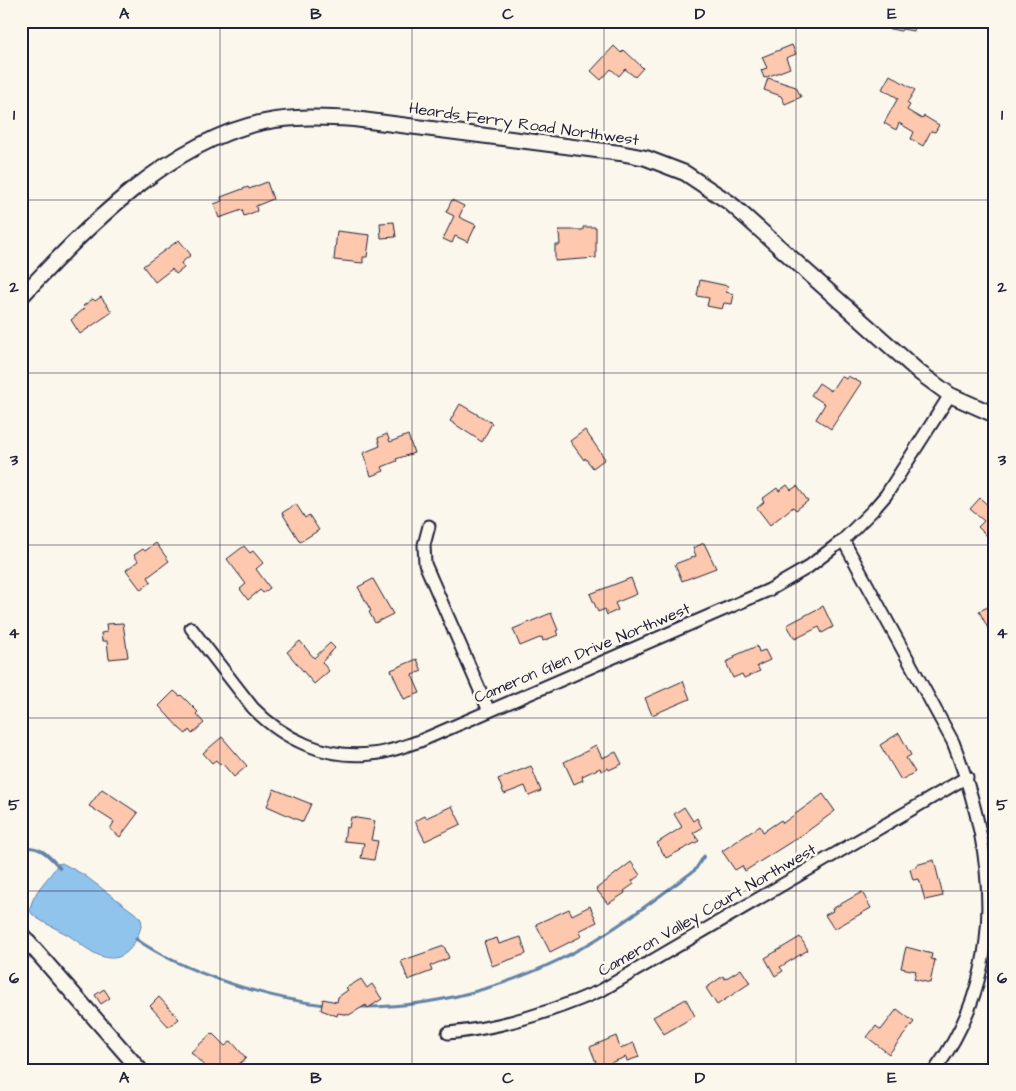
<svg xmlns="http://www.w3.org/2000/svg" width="1016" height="1091" viewBox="0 0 1016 1091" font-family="'Architects Daughter',sans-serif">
<rect width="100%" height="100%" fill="#fbf7ec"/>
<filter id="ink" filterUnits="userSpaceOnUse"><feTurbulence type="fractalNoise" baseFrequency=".02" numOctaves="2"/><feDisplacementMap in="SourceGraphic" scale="10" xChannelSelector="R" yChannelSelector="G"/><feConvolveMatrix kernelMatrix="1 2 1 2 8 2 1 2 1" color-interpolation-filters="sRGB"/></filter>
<g filter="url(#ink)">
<path fill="#90c4ed" stroke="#6483a6" d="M62 863 84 875 140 917 142 923C137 943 125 965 101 956 89 952 79 942 68 935 56 928 42 923 32 914L30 910C32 892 49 879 58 864Z"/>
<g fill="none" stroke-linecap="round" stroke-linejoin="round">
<g stroke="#6483a6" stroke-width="3">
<path d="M21 848C41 845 48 855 60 868"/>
<path d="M136 939C185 973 265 998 325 1005"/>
<path d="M359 1007C445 1008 536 979 608 932 638 913 666 891 695 870L704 856"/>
</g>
</g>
<g fill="#fdc8ad" stroke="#22223b">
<path d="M875 21H916L914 31 902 29 901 31 875 26Z"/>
<path d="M792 45 796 54 786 58 790 68 764 78 761 70 767 68 762 57Z"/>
<path d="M614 46 621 53 624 50 643 68 635 77 625 69 619 76 611 69 601 80 591 71Z"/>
<path d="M890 75 915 90 907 103 910 105 907 110 922 119 924 116 939 125 935 132 931 131 923 146 911 139 914 132 899 123 896 130 884 123 898 98 882 89Z"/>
<path d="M768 78 796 87 801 97 785 104 781 96 764 90Z"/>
<path d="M267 182 273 199 256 206 257 211 244 216 242 210 219 218 214 204 222 201 221 197 248 187 249 189Z"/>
<path d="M452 200 464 206 459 217 476 225 468 242 455 236 452 243 443 239 454 216 446 212Z"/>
<path d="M394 222 396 237 381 238 380 223Z"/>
<path d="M583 227H596V258L555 261V245H560L559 230H583Z"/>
<path d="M337 231 370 235 367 257H363V263L334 260Z"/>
<path d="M179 240 191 255 181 263 184 268 176 274 172 269 155 282 143 266Z"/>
<path d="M700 280 728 286 726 292 734 294 732 304 724 303 722 309 707 306 709 298 697 296Z"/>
<path d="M101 297 112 312 80 334 71 320 85 308 83 306 93 299 95 301Z"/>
<path d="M841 376 846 379 848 376 861 383 831 429 816 419 825 404 811 395 819 383 831 391Z"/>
<path d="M460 404 492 423 482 442 450 421Z"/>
<path d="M585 430 605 459 593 468 585 458 584 460 570 441Z"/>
<path d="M387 434 390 442 408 435 414 453 396 459 397 461 382 467 384 471 371 476 363 453 380 446 378 438Z"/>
<path d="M787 485 791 490 797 486 808 501 796 510 793 507 770 525 757 508 764 502 762 499 777 488 779 491Z"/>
<path d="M980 498 995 512V539L989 534 987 536 978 527 984 521 970 509Z"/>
<path d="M296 504 305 518 309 515 319 530 300 542 282 513Z"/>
<path d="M156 543 169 561 148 577 151 582 141 590 126 570 138 561 134 555 143 549 145 551Z"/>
<path d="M704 543 716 568 682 581 675 564 696 556 693 548Z"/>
<path d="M244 546 250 553 253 551 263 563 256 569 270 588 263 593 260 590 248 600 240 589 246 584 227 559Z"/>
<path d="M631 578 637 594 615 603 618 610 607 615 605 609 598 612 590 594Z"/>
<path d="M373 579 393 614 375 623 369 612 371 611 358 587Z"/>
<path d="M995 604V642L979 611Z"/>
<path d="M823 606 833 627 822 633 819 627 795 639 787 625Z"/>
<path d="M551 613 558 630 556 631 558 635 543 641 542 637 520 646 513 629Z"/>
<path d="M123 623 128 657 109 659 107 641H102L101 633 107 632 106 624Z"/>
<path d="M300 641 314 658 330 643 335 648 322 662 329 671 314 684 287 652Z"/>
<path d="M757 646 759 652 765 650 770 660 757 666 760 671 744 678 742 674 733 678 726 662 735 658 734 656Z"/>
<path d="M417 659 422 671 412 675 420 693 404 699 391 670Z"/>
<path d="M683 681 690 699 652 715 645 698Z"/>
<path d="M174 691 180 696 181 695 198 712 196 714 204 723 192 734 189 730 186 734 180 729 159 706Z"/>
<path d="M899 733 911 755 906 758 915 772 901 780 880 745Z"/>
<path d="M222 737 247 766 234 777 222 763 220 765 216 760 212 763 203 753Z"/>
<path d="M596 745 602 758 616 752 622 764 609 770 608 768 601 771 600 768 582 776 583 780 574 784 564 762 589 750 588 749Z"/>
<path d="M531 766 541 791 529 796 525 786 504 794 498 779Z"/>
<path d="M102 789 138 813 120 837 110 829 114 822 89 806Z"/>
<path d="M274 789 311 804 303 822 267 806Z"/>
<path d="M823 794 835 811 805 833 745 871 742 866 735 870 722 851 760 826 763 832 781 820 783 823Z"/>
<path d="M452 806 461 824 425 841 415 821 425 816 426 818Z"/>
<path d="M684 807 693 821 697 818 702 828 693 833 699 841 666 858 657 843 682 827 674 814Z"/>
<path d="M351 817 375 821 371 840 378 841 374 860 361 858 364 843 344 841 346 827 349 828Z"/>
<path d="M934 860 943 896 925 900 919 879 913 880 910 869 916 867V865Z"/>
<path d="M631 862 640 875 632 881 634 884 624 891 625 893 608 904 596 889Z"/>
<path d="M862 892 871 908 834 929 825 915 833 911 832 909Z"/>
<path d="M590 906 597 922 579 931 582 936 550 952 536 924 569 909 572 915Z"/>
<path d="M521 937 526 954 492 966 484 942 497 938 499 944Z"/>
<path d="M800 937 808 950 780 967 783 971 775 976 765 958Z"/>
<path d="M444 946 449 958 430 966 432 971 408 980 401 961Z"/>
<path d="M906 947 932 954 931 959 935 960 930 983 914 979 916 971 901 968Z"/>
<path d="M741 969 750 983 717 1005 706 988 723 976 725 979Z"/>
<path d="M361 979 367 988 372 984 382 999 368 1008 366 1005 349 1015 338 1013 337 1016 321 1010 323 999 337 1002 338 997 348 990 346 988Z"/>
<path d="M104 989 110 998 101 1004 95 995Z"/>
<path d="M159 997 179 1019 169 1027 150 1006Z"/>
<path d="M686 999 695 1016 664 1034 653 1017Z"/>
<path d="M897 1009 914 1022 889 1054 867 1037 876 1026 881 1030Z"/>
<path d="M212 1033 225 1046 231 1041 246 1058 232 1070H208L191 1052Z"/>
<path d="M616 1036 620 1048 634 1043 639 1057 627 1061 626 1057 607 1064 608 1067 599 1070 590 1047Z"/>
</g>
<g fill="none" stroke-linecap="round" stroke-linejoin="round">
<g stroke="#22223b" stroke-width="15">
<g id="minor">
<path d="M429 526 424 545 425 564 489 711"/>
<path d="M843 540 953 742C996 852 1009 969 935 1070"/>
<path d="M191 628 253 708C284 740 326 759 371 754 388 753 404 746 420 741L769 590 807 568 843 540 873 510 886 495 950 395"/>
<path d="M448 1033C502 1028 552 1012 602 990L967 777"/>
</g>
</g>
<g stroke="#22223b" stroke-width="18">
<g id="tertiary">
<path d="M21 297C85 229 169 141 264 122 294 116 324 117 354 119L620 153 646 158 685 173 730 203 920 373 950 395 995 415"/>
<path d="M21 934 140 1070"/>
</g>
</g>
<use href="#minor" stroke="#fbf7ec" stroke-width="11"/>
<use href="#tertiary" stroke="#fbf7ec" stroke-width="14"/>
</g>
</g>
<path fill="none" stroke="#22223b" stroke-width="1" stroke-opacity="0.55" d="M220 21V1070M412 21V1070M604 21V1070M796 21V1070M21 200H995M21 373H995M21 545H995M21 718H995M21 891H995"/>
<g text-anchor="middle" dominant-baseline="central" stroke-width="5" stroke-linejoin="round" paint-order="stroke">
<g font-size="16" fill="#22223b" stroke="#fbf7ec">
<text transform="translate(524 124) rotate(8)">Heards Ferry Road Northwest</text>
<text transform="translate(582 653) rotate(-23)">Cameron Glen Drive Northwest</text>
<text transform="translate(707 910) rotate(-30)">Cameron Valley Court Northwest</text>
</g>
</g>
<rect width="1016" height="1091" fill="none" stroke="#fbf7ec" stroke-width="55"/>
<rect x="28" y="28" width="960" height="1036" fill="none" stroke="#22223b" stroke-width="2"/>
<g font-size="16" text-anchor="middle" font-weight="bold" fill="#22223b">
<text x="124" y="19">A</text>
<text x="316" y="19">B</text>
<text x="508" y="19">C</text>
<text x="700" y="19">D</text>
<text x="892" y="19">E</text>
<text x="14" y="120">1</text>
<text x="1002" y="120">1</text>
<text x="14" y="292">2</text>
<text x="1002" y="292">2</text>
<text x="14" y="465">3</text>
<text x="1002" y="465">3</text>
<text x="14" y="638">4</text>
<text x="1002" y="638">4</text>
<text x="14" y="810">5</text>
<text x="1002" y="810">5</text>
<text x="14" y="983">6</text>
<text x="1002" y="983">6</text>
<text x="124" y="1083">A</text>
<text x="316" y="1083">B</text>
<text x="508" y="1083">C</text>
<text x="700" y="1083">D</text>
<text x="892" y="1083">E</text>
</g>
</svg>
